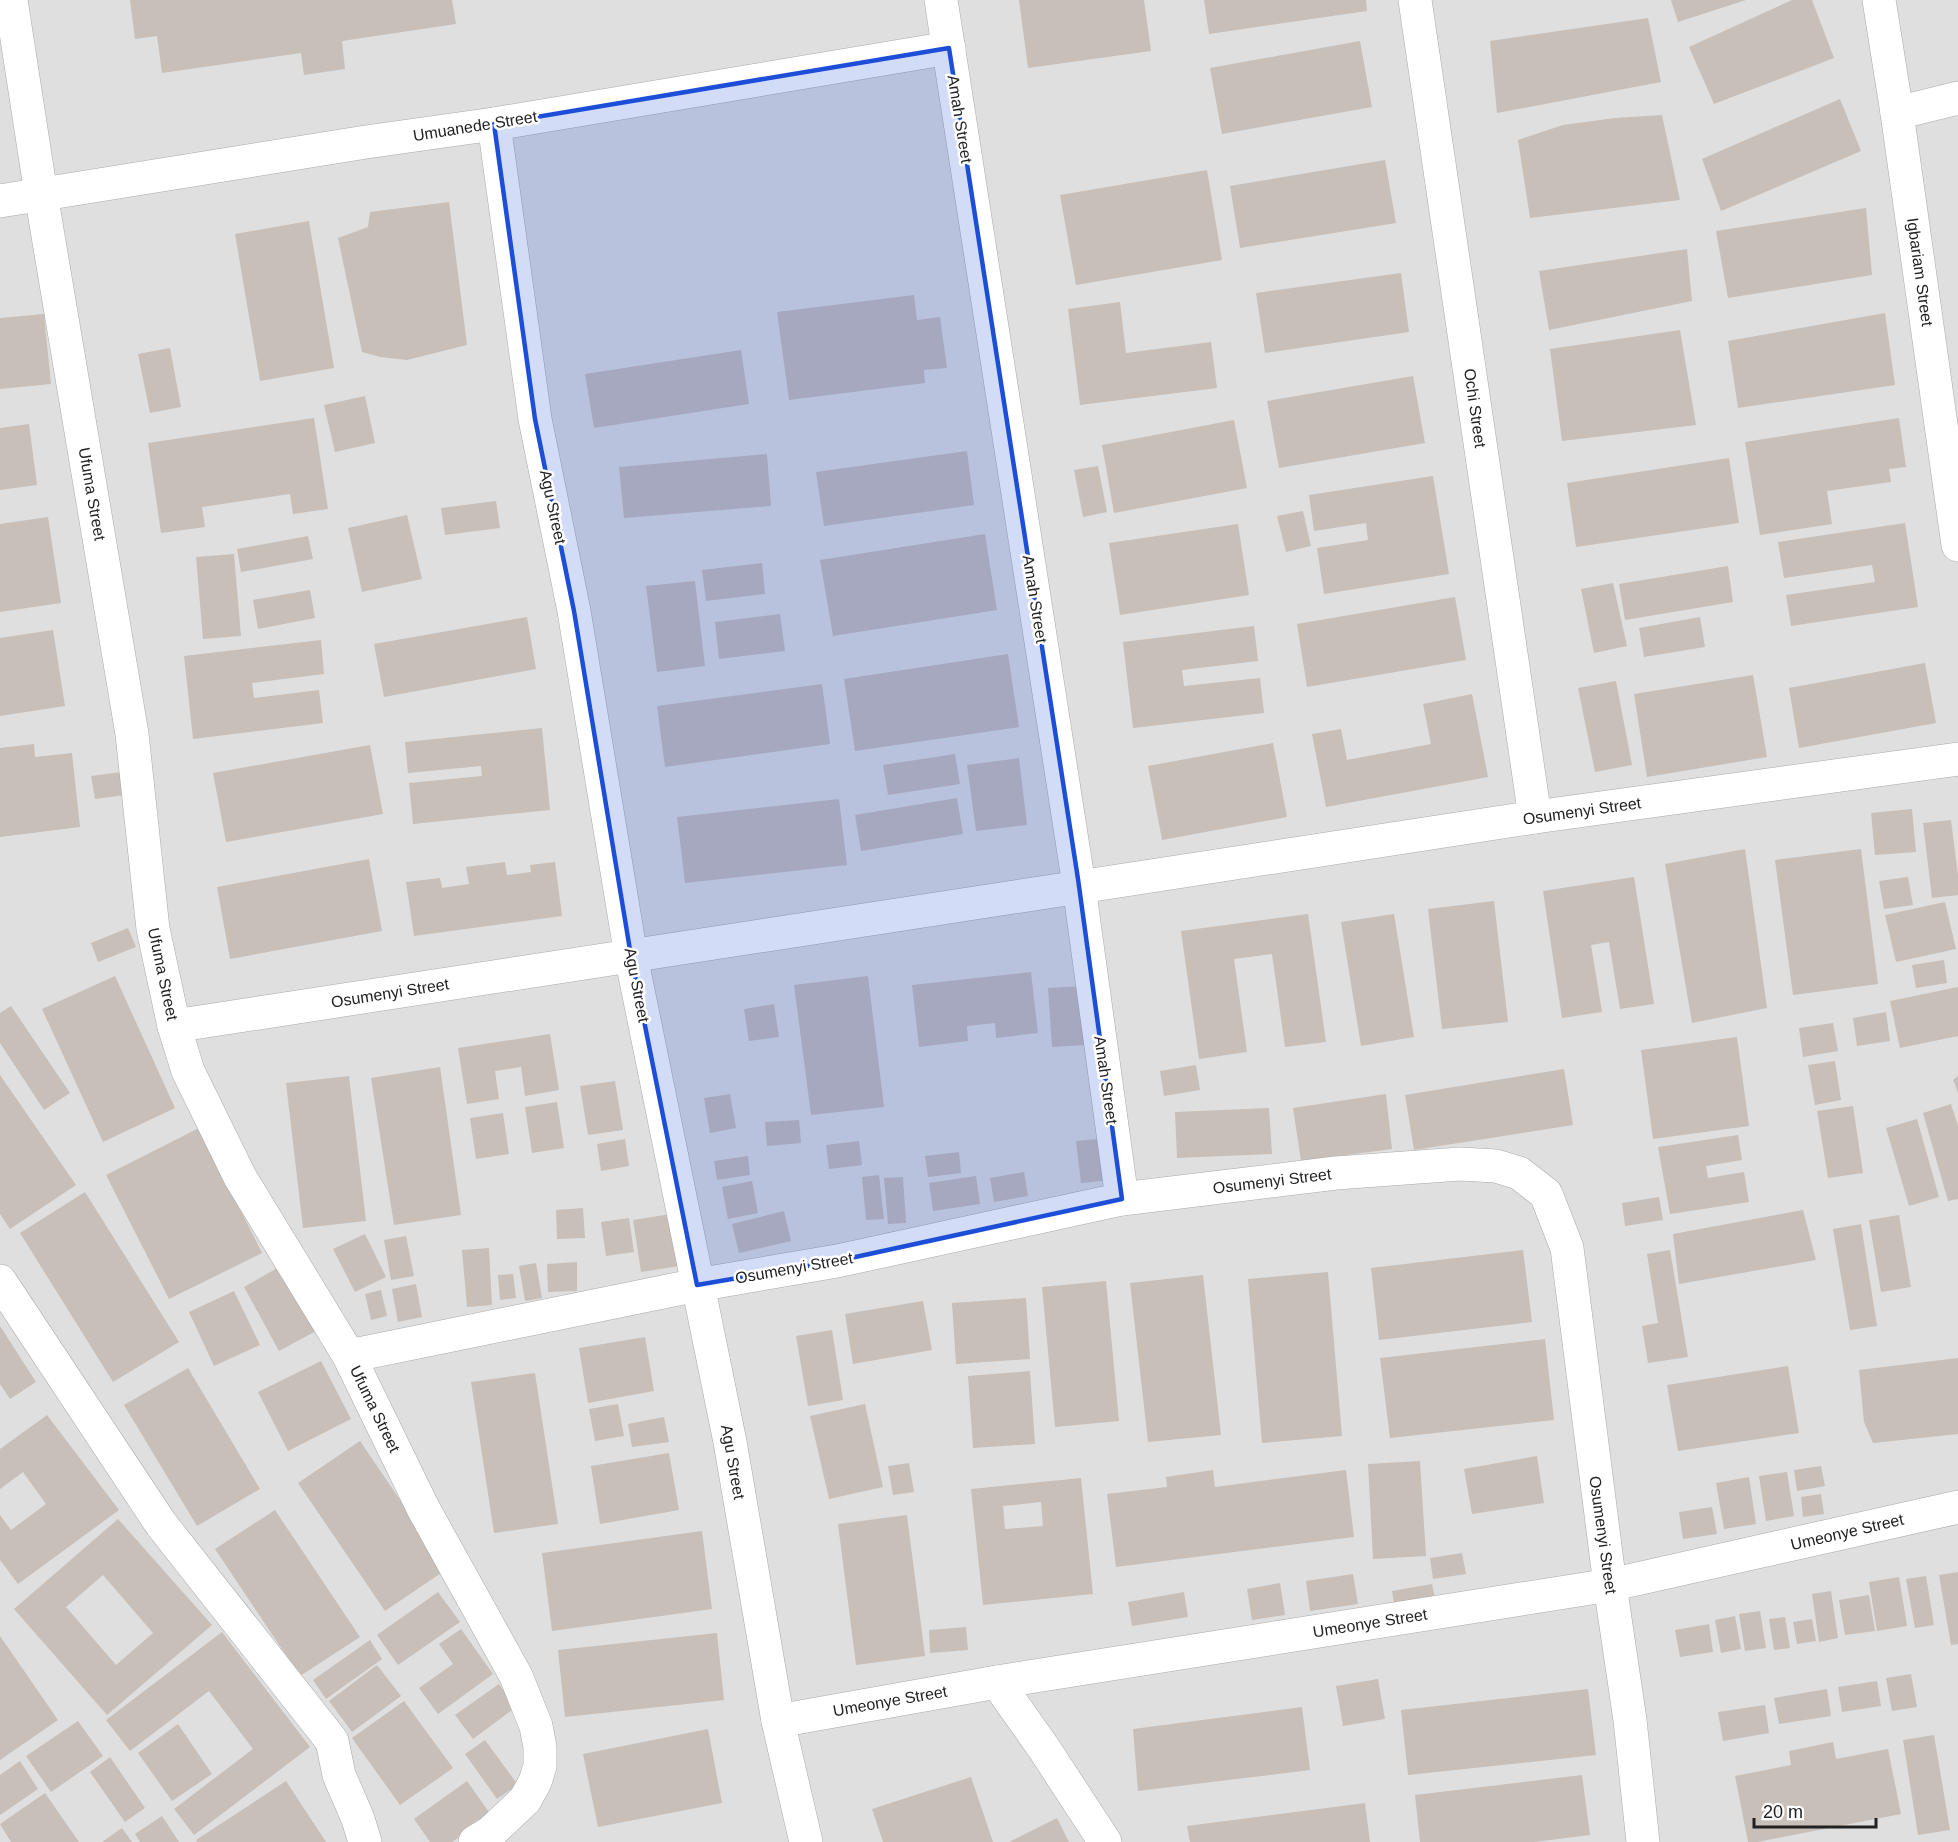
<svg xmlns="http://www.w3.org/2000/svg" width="1958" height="1842" viewBox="0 0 1958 1842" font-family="Arial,sans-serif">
<rect width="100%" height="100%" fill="#f2efe9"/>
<rect fill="#e0dfdf" x="0" y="0" width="1958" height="1842"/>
<g fill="#c7bfb8" fill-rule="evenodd">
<path d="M130 0H452L456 24 342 41 345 69 304 75 301 53 162 73 157 36 135 39Z"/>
<path d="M1019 0H1144L1151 51 1028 68Z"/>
<path d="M1204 0H1366L1367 11 1209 34Z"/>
<path d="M1671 0H1746L1678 22Z"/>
<path d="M1792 0H1812L1834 58 1714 104 1689 47Z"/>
<path d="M1648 18 1661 82 1497 113 1490 41Z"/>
<path d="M1360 41 1372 107 1222 134 1210 68Z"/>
<path d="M1840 99 1861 151 1721 211 1702 159Z"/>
<path d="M1662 115 1680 200 1530 218 1518 140 1563 125 1615 118Z"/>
<path d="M1385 160 1396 223 1240 248 1230 186Z"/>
<path d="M1207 170 1222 260 1076 285 1060 195Z"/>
<path d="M449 202 467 345 407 360 380 357 362 352 338 238 368 227 370 212Z"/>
<path d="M1866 208 1872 275 1728 298 1716 231Z"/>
<path d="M309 221 334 368 260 381 235 234Z"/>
<path d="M1687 249 1692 301 1549 330 1539 271Z"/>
<path d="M1401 273 1409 332 1265 353 1256 293Z"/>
<path d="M914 295 917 320 940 317 947 368 924 370 925 383 789 400 777 312Z"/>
<path d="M1120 302 1126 353 1211 342 1217 388 1080 405 1068 309Z"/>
<path d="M1885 313 1895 385 1738 408 1728 341Z"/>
<path d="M44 314 51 384 0 389V318Z"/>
<path d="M1680 330 1696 425 1562 441 1550 349Z"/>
<path d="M170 348 181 407 150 413 138 354Z"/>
<path d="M741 350 749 404 594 428 585 374Z"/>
<path d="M1413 376 1425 443 1279 468 1267 401Z"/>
<path d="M365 396 375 443 335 452 324 405Z"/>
<path d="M314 418 328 509 293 514 290 494 202 507 205 527 161 533 148 443Z"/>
<path d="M1899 418 1906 467 1889 469 1891 482 1827 491 1832 524 1760 535 1745 442Z"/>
<path d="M1234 420 1247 488 1114 513 1102 445Z"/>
<path d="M29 424 37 485 0 490V428Z"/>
<path d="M967 451 974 505 824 526 816 472Z"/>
<path d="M767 454 771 506 624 518 619 467Z"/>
<path d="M1729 458 1739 523 1576 547 1567 483Z"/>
<path d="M1098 466 1107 512 1083 517 1074 470Z"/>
<path d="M1433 476 1449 574 1324 594 1317 548 1368 540 1366 523 1314 531 1309 495Z"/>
<path d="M496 501 500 528 445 535 441 508Z"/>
<path d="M1303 511 1311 546 1286 552 1277 516Z"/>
<path d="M407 515 422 579 362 592 348 528Z"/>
<path d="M48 517 61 603 0 612V524Z"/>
<path d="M1905 523 1918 607 1791 626 1786 595 1875 582 1872 565 1784 578 1778 542Z"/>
<path d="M1238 524 1249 595 1120 615 1109 543Z"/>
<path d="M985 534 997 610 833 636 820 560Z"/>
<path d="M308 536 313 559 241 572 237 549Z"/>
<path d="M234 554 241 636 203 639 196 557Z"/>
<path d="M762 563 765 594 706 601 702 570Z"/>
<path d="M1728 566 1733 602 1625 620 1619 584Z"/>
<path d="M695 581 705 666 657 672 646 586Z"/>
<path d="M1613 583 1627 646 1594 653 1581 589Z"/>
<path d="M310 590 315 618 258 629 253 600Z"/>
<path d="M1455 597 1466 660 1307 687 1297 624Z"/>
<path d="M780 614 785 651 719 659 715 622Z"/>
<path d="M527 617 536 669 384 697 374 644Z"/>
<path d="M1700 617 1705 647 1644 657 1639 628Z"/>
<path d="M1254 626 1258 661 1182 670 1184 686 1260 678 1264 713 1133 728 1123 642Z"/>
<path d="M53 630 65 706 0 716V638Z"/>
<path d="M321 640 324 674 252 683 254 698 319 690 323 723 193 739 184 656Z"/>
<path d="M1008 654 1019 727 855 751 844 679Z"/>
<path d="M1925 663 1936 723 1799 748 1789 688Z"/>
<path d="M1753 675 1767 757 1647 777 1634 694Z"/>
<path d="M1616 681 1632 765 1595 772 1578 688Z"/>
<path d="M822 684 830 744 665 767 657 706Z"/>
<path d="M1472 694 1488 777 1326 807 1312 734 1341 729 1347 760 1431 744 1423 704Z"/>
<path d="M542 728 550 810 413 824 409 783 482 776 481 766 408 773 405 742Z"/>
<path d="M1273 743 1287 817 1162 840 1148 766Z"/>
<path d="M34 744 35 757 72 753 80 827 0 837V748Z"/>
<path d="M370 745 383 814 226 842 213 773Z"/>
<path d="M955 754 960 784 888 795 883 765Z"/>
<path d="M1019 758 1027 825 976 831 967 765Z"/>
<path d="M122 772 125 795 95 799 91 776Z"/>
<path d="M957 798 963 834 861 851 855 815Z"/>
<path d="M839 799 847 865 685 883 677 817Z"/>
<path d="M1912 809 1916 852 1875 855 1871 813Z"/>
<path d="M1951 820 1958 876V895L1932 898 1923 823Z"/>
<path d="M1745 849 1767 1008 1692 1023 1665 864Z"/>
<path d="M1861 849 1878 984 1793 995 1775 860Z"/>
<path d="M369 859 382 931 230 959 217 887Z"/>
<path d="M505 862 507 875 531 872 530 865 555 862 562 916 414 936 406 882 440 878 442 888 469 884 466 867Z"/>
<path d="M1634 877 1654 1004 1620 1009 1609 942 1591 945 1602 1012 1562 1018 1543 891Z"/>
<path d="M1908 877 1913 905 1884 909 1879 881Z"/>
<path d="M1494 901 1508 1022 1442 1029 1428 909Z"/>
<path d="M1945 902 1956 949 1896 962 1885 915Z"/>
<path d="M1308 914 1326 1042 1285 1047 1272 954 1234 959 1247 1052 1199 1059 1181 931Z"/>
<path d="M1394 914 1414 1037 1361 1046 1341 922Z"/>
<path d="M128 928 136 947 98 962 91 943Z"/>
<path d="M1944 960 1947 983 1916 988 1912 965Z"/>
<path d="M1031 972 1038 1033 996 1038 995 1023 967 1026 968 1041 919 1047 912 985Z"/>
<path d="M115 976 175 1108 103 1142 42 1009Z"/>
<path d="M868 976 884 1107 811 1115 794 985Z"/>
<path d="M1083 986 1086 1045 1052 1047 1048 988Z"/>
<path d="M1958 987V1036L1900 1048 1890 1001Z"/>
<path d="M774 1004 779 1037 749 1041 744 1009Z"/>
<path d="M11 1006 70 1093 44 1110 0 1043V1013Z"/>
<path d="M1886 1012 1890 1041 1857 1046 1853 1018Z"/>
<path d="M1833 1023 1838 1051 1803 1057 1799 1028Z"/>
<path d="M550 1034 559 1090 525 1096 521 1067 495 1071 499 1099 467 1104 458 1048Z"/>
<path d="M1737 1037 1749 1126 1653 1139 1641 1050Z"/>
<path d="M1835 1061 1841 1100 1815 1105 1808 1065Z"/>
<path d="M1196 1065 1200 1090 1164 1096 1160 1071Z"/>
<path d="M440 1067 461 1215 394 1225 371 1078Z"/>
<path d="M1564 1069 1573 1125 1414 1150 1405 1095Z"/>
<path d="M0 1075 76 1185 10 1229 0 1214Z"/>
<path d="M349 1076 366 1221 303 1228 286 1083Z"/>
<path d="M1958 1076V1093L1953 1080Z"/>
<path d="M615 1081 623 1130 588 1135 580 1086Z"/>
<path d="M730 1094 736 1128 710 1133 704 1098Z"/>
<path d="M1386 1094 1392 1149 1301 1161 1293 1108Z"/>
<path d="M557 1102 564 1148 532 1153 525 1107Z"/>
<path d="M1951 1104 1958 1126V1199L1948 1201 1923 1113Z"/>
<path d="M1853 1106 1863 1173 1828 1178 1817 1111Z"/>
<path d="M1269 1108 1272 1154 1177 1158 1175 1112Z"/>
<path d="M503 1113 509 1154 476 1159 470 1118Z"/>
<path d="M1917 1119 1939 1197 1909 1206 1886 1128Z"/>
<path d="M799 1120 801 1143 767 1146 765 1122Z"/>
<path d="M199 1128 262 1253 169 1299 106 1175Z"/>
<path d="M1738 1135 1742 1160 1706 1166 1708 1178 1744 1172 1749 1202 1670 1214 1658 1147Z"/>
<path d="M1107 1138 1112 1180 1081 1183 1076 1141Z"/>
<path d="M625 1139 629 1166 601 1171 597 1144Z"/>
<path d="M859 1141 862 1165 829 1169 826 1145Z"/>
<path d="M959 1152 961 1173 928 1177 925 1156Z"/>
<path d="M748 1156 750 1175 717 1180 714 1161Z"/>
<path d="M1024 1172 1028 1196 994 1202 990 1178Z"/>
<path d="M879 1175 884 1219 866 1220 862 1177Z"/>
<path d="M976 1176 980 1204 933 1211 929 1183Z"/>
<path d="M903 1177 906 1223 888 1224 884 1178Z"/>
<path d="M752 1181 758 1213 728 1219 722 1187Z"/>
<path d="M85 1192 179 1342 113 1382 20 1233Z"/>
<path d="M1659 1197 1663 1220 1625 1226 1622 1203Z"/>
<path d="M583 1208 585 1238 557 1239 556 1210Z"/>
<path d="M1803 1210 1816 1260 1679 1284 1673 1234Z"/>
<path d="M784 1211 791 1241 739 1253 732 1224Z"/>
<path d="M671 1214 679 1266 641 1272 633 1220Z"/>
<path d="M1899 1215 1911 1287 1881 1292 1869 1220Z"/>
<path d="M629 1218 634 1252 606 1256 601 1222Z"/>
<path d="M1861 1224 1877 1326 1850 1330 1833 1229Z"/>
<path d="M365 1234 386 1277 355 1292 333 1249Z"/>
<path d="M406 1236 414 1276 391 1280 384 1240Z"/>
<path d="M489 1248 492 1305 467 1307 462 1250Z"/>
<path d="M1523 1250 1532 1322 1379 1340 1371 1268Z"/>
<path d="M1670 1250 1688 1357 1648 1363 1642 1326 1658 1323 1647 1254Z"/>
<path d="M577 1262V1291L548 1292 547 1264Z"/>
<path d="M536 1263 542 1298 525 1301 519 1266Z"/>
<path d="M281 1266 316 1331 279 1351 244 1287Z"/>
<path d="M1328 1272 1342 1436 1262 1443 1248 1279Z"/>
<path d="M513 1274 516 1298 500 1300 498 1275Z"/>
<path d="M1203 1275 1221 1435 1148 1442 1130 1283Z"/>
<path d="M1106 1281 1119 1421 1055 1427 1042 1287Z"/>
<path d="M416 1284 422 1317 398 1322 392 1289Z"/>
<path d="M381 1290 387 1316 371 1320 365 1294Z"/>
<path d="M234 1291 260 1345 214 1366 189 1312Z"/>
<path d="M1026 1298 1030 1359 956 1364 952 1303Z"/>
<path d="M923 1301 932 1350 853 1364 845 1314Z"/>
<path d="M0 1326 36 1382 10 1399 0 1384Z"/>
<path d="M832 1330 843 1400 808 1406 796 1336Z"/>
<path d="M645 1337 654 1391 588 1403 579 1348Z"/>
<path d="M1545 1339 1554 1420 1390 1438 1380 1358Z"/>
<path d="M1958 1358V1434L1873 1443 1864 1422 1859 1370Z"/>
<path d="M321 1361 351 1419 288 1451 258 1392Z"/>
<path d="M1788 1366 1799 1433 1678 1451 1667 1385Z"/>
<path d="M188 1368 260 1489 197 1526 124 1405Z"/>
<path d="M1030 1371 1035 1444 973 1448 968 1376Z"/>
<path d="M535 1373 558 1524 494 1533 471 1382Z"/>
<path d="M618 1404 624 1436 595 1441 589 1409Z"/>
<path d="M865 1404 883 1487 829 1499 810 1416Z"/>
<path d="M47 1415 119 1510 18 1584 0 1560V1515L11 1530 46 1504 23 1472 0 1489V1449Z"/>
<path d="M664 1417 669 1442 632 1447 628 1424Z"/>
<path d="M360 1441 447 1569 385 1611 298 1483Z"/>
<path d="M669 1453 679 1510 600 1524 591 1466Z"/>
<path d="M1537 1456 1544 1503 1472 1514 1464 1469Z"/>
<path d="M1420 1461 1426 1556 1373 1559 1368 1464Z"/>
<path d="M909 1463 914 1492 893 1495 888 1466Z"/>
<path d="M1821 1466 1825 1486 1797 1491 1794 1470Z"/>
<path d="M1213 1470 1215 1487 1346 1470 1354 1537 1116 1567 1107 1494 1167 1487 1166 1477Z"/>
<path d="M1787 1472 1794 1516 1766 1521 1759 1476Z"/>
<path d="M1749 1477 1756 1524 1724 1529 1716 1483Z"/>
<path d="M1081 1478 1093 1594 983 1605 971 1489ZM1041 1502 1043 1526 1005 1529 1003 1506Z"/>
<path d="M1821 1494 1824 1514 1803 1517 1801 1497Z"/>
<path d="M1712 1507 1717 1534 1683 1539 1679 1512Z"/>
<path d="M275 1510 360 1637 300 1676 215 1549Z"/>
<path d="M907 1515 925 1656 856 1665 838 1524Z"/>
<path d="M118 1519 212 1625 107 1715 14 1609ZM103 1575 153 1633 116 1665 66 1607Z"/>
<path d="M702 1531 712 1609 552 1631 542 1553Z"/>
<path d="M1462 1553 1466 1574 1433 1579 1430 1558Z"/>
<path d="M1958 1572V1644L1951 1645 1939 1575Z"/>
<path d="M1353 1574 1358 1604 1310 1611 1306 1581Z"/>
<path d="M1926 1576 1934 1625 1915 1628 1906 1579Z"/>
<path d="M1899 1577 1907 1626 1877 1631 1869 1582Z"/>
<path d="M1280 1583 1285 1615 1252 1620 1247 1589Z"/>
<path d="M1432 1584 1436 1603 1395 1609 1392 1591Z"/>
<path d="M1831 1591 1838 1638 1819 1642 1812 1594Z"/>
<path d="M438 1592 460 1622 398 1665 377 1635Z"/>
<path d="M1184 1592 1188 1617 1132 1626 1128 1602Z"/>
<path d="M1869 1595 1875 1631 1845 1635 1839 1600Z"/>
<path d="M1760 1611 1766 1648 1745 1651 1739 1614Z"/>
<path d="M1735 1616 1741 1649 1721 1653 1715 1620Z"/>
<path d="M1785 1617 1790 1648 1774 1650 1769 1619Z"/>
<path d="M1812 1619 1816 1641 1797 1644 1793 1622Z"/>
<path d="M1709 1624 1713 1652 1680 1657 1675 1630Z"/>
<path d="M966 1627 968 1650 930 1653 929 1630Z"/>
<path d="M461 1629 493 1674 438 1714 419 1688 453 1664 439 1644Z"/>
<path d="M222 1632 310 1747 194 1835 174 1809 253 1749 209 1691 130 1751 106 1720Z"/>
<path d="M717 1633 724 1700 565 1717 558 1650Z"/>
<path d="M0 1636 58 1720 0 1760Z"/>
<path d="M370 1640 382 1659 326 1699 313 1680Z"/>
<path d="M377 1665 401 1696 352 1732 329 1701Z"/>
<path d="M1911 1674 1917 1707 1892 1711 1886 1678Z"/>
<path d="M1378 1679 1385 1719 1343 1726 1336 1686Z"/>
<path d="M1877 1681 1881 1706 1842 1712 1838 1687Z"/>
<path d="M499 1684 516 1707 473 1739 455 1715Z"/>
<path d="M1588 1689 1596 1755 1408 1775 1401 1710Z"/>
<path d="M1827 1689 1831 1716 1779 1724 1774 1698Z"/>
<path d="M404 1701 453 1768 400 1805 352 1738Z"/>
<path d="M1765 1705 1769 1733 1723 1741 1718 1712Z"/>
<path d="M1302 1707 1310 1770 1138 1791 1133 1729Z"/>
<path d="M78 1721 103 1756 51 1792 26 1756Z"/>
<path d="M178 1724 212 1774 172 1801 138 1753Z"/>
<path d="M708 1729 722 1803 598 1827 583 1754Z"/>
<path d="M1934 1735 1950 1830 1918 1835 1903 1740Z"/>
<path d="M485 1740 518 1785 497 1799 465 1754Z"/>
<path d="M1833 1742 1836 1759 1888 1749 1901 1814 1757 1842H1748L1735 1776 1791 1765 1789 1751Z"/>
<path d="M110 1757 145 1808 125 1822 90 1772Z"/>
<path d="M20 1761 38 1789 0 1815V1775Z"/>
<path d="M1582 1775 1590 1835 1534 1842H1420L1415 1795Z"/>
<path d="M971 1777 993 1842H883L872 1809Z"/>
<path d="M286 1781 326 1842H197L196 1840Z"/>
<path d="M467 1781 491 1815 452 1842H430L414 1819Z"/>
<path d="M45 1793 79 1842H11L0 1824Z"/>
<path d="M1365 1803 1370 1842H1190L1187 1826Z"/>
<path d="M162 1816 179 1842H140L135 1834Z"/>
<path d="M1057 1818 1069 1842H1009Z"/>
<path d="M122 1828 132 1842H102Z"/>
</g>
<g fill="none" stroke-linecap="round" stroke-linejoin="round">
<g stroke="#a9a9a9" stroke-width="34">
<g id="minor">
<path d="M11 0 41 194 132 734 153 929 174 1026 188 1071 240 1177 349 1356 423 1508 516 1676 536 1726 540 1747V1766L535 1782 525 1800 490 1833 475 1842"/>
<path d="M941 0 1078 879 1122 1199"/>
<path d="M1415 0 1535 817"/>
<path d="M1879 0 1897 113 1958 545"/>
<path d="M1897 113 1958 98"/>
<path d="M494 124 535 419 574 611 631 956 730 1442 778 1721 806 1842"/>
<path d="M0 201 366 142 494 124 949 48"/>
<path d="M174 1026 1535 817 1958 759"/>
<path d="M0 1281 161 1524 332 1741 339 1775 358 1819 365 1842"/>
<path d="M349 1356 697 1285 837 1261 1122 1199 1336 1173 1460 1164 1496 1166 1519 1173 1546 1194 1567 1248 1610 1585 1630 1720 1643 1842"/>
<path d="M997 1682 1045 1750 1105 1842"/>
<path d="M778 1721 997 1682 1610 1585 1958 1507"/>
</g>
</g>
<use href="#minor" stroke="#fff" stroke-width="33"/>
</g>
<path fill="#1d4ed8" fill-opacity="0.2" stroke="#1d4ed8" stroke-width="4.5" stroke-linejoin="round" d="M949 48 1078 879 1122 1199 837 1261 697 1285 631 956 574 611 535 419 494 124Z"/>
<g text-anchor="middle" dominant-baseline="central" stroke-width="5" stroke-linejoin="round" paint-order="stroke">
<g font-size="16" fill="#222" stroke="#fff">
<text transform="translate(960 119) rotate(81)">Amah Street</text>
<text transform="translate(475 126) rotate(-9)">Umuanede Street</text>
<text transform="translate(1920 272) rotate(82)">Igbariam Street</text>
<text transform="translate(1475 408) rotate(82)">Ochi Street</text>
<text transform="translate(92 494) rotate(80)">Ufuma Street</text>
<text transform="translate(553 507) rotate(78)">Agu Street</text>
<text transform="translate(1035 599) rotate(81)">Amah Street</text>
<text transform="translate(1582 811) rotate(-8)">Osumenyi Street</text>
<text transform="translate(163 974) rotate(78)">Ufuma Street</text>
<text transform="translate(637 985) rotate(79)">Agu Street</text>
<text transform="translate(390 993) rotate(-9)">Osumenyi Street</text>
<text transform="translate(1106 1080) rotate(82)">Amah Street</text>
<text transform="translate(1272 1181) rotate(-7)">Osumenyi Street</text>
<text transform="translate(794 1268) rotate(-10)">Osumenyi Street</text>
<text transform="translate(375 1409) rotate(64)">Ufuma Street</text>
<text transform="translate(733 1462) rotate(80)">Agu Street</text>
<text transform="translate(1847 1532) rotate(-13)">Umeonye Street</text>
<text transform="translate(1603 1535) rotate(82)">Osumenyi Street</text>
<text transform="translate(1370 1623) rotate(-9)">Umeonye Street</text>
<text transform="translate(890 1701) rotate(-10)">Umeonye Street</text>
</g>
</g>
<path d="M1754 1818v9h122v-9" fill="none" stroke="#222222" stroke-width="3"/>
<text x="1763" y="1818" font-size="18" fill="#222222" stroke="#ffffff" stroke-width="4.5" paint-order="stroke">20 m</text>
</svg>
